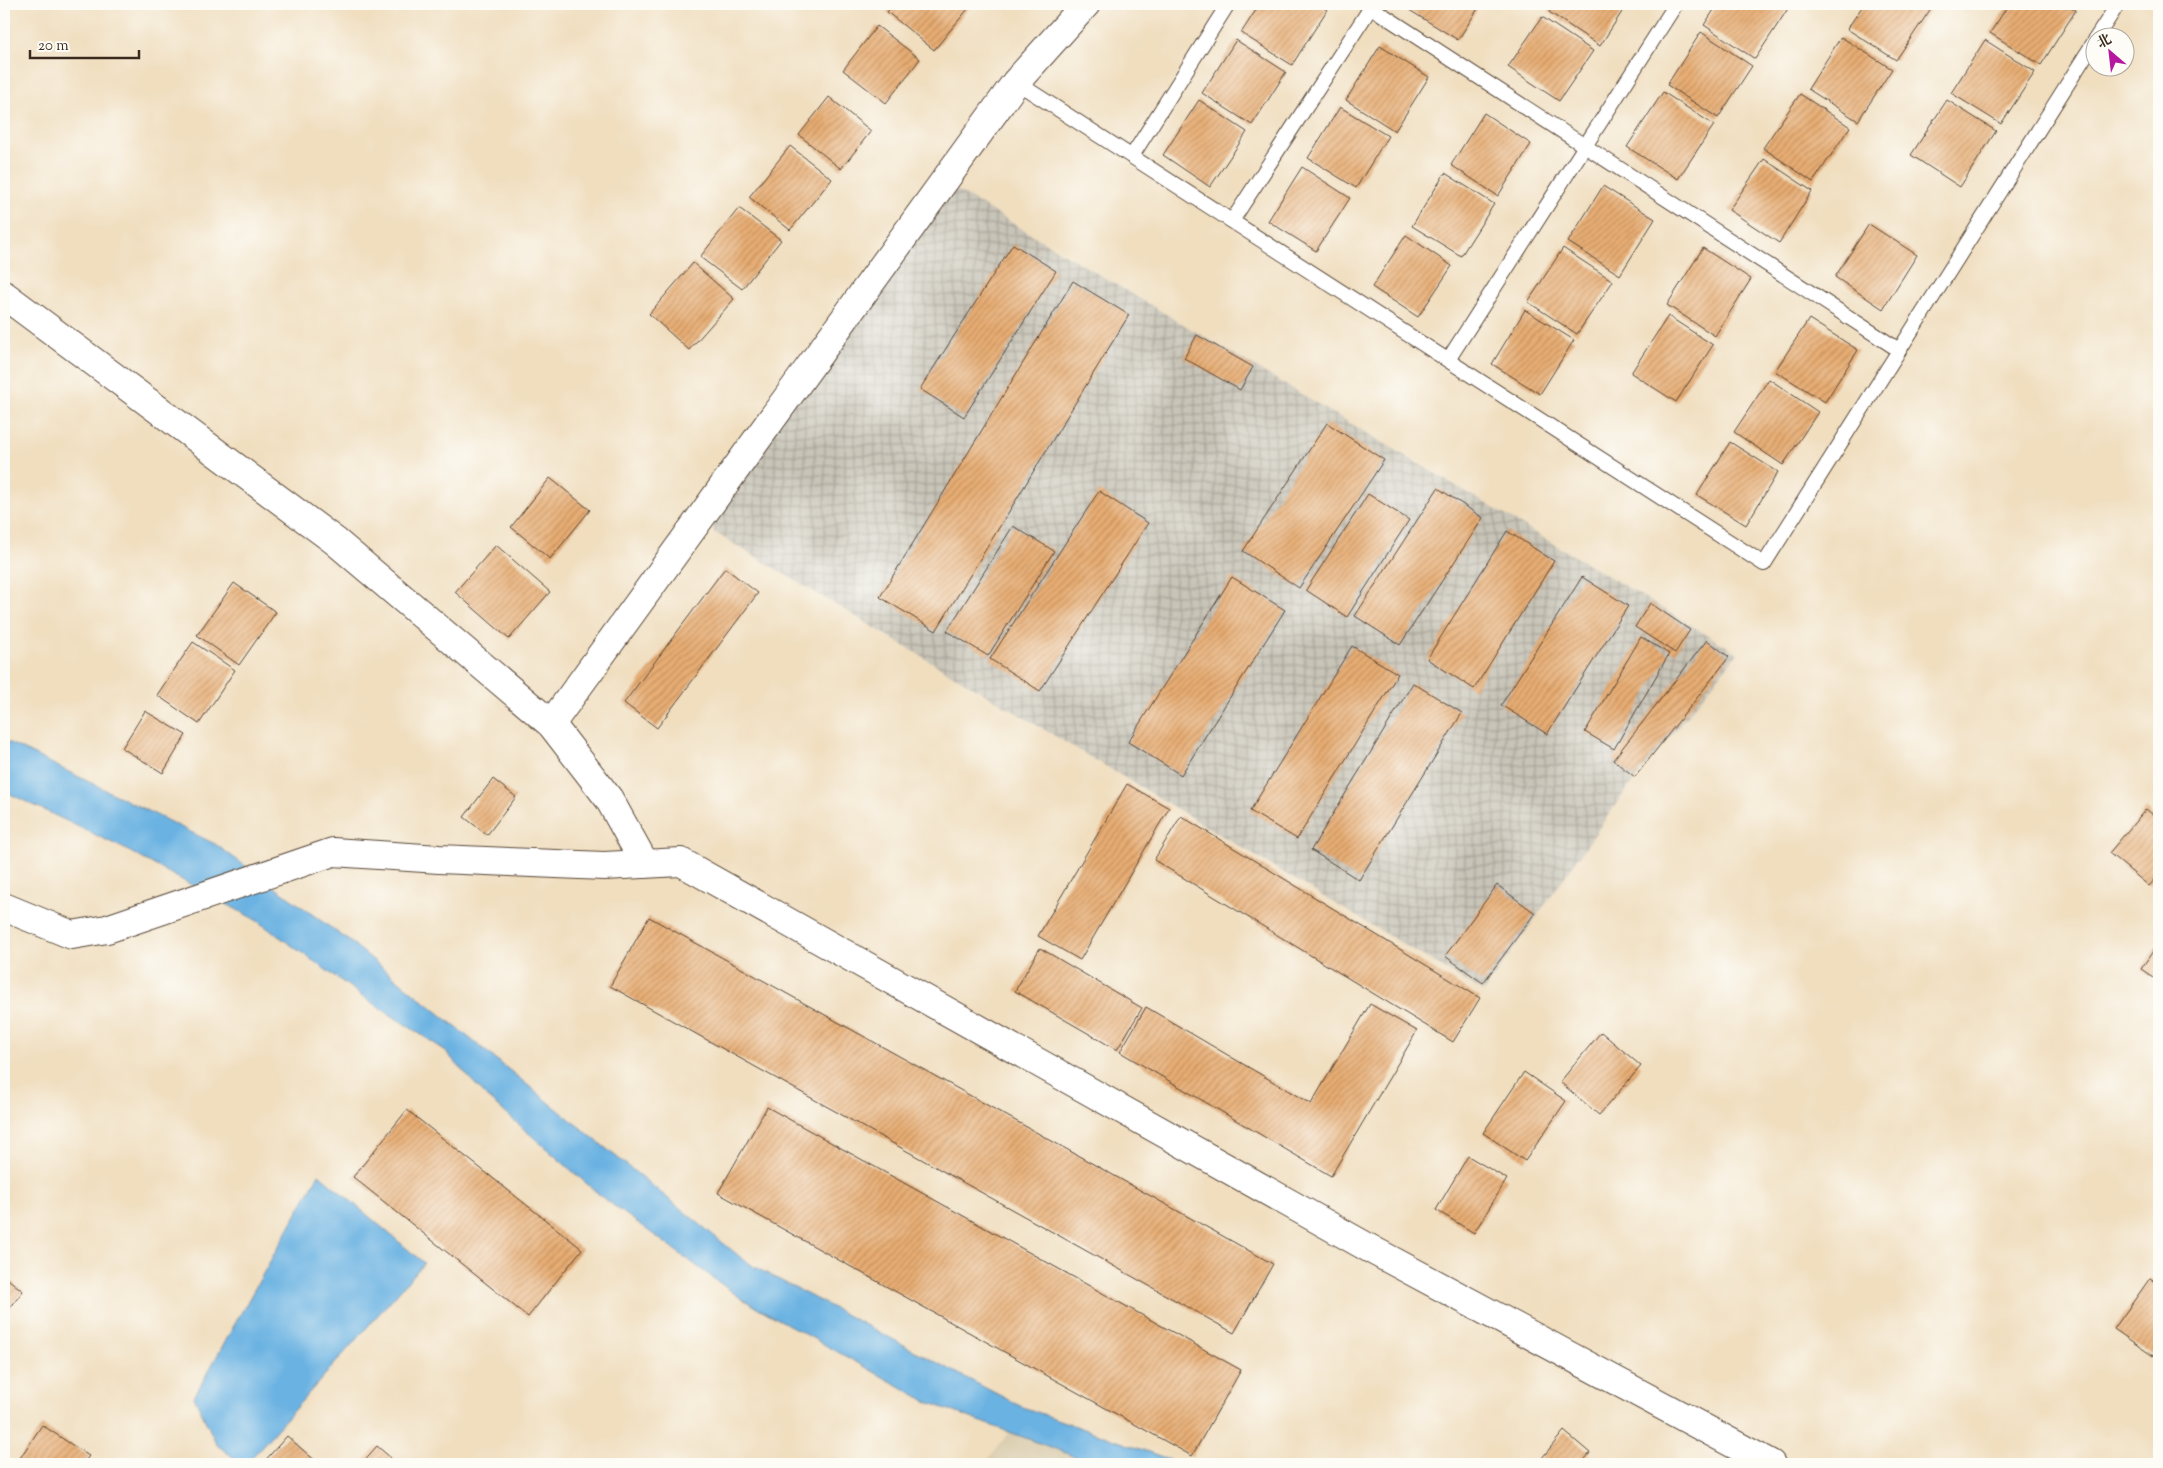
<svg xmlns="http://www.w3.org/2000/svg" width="2163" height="1468" viewBox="0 0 2163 1468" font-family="'Sorts Mill Goudy','Noto Serif SC',serif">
<defs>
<pattern id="industrial-grid" width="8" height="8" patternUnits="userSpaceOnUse" patternTransform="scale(1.25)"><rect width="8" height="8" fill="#c8c4b8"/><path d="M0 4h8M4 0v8" fill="none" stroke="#a49f95"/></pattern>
<pattern id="building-hatch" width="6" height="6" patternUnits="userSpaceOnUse" patternTransform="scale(1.25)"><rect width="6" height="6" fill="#e8ad73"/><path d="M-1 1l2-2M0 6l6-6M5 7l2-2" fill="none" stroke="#bd8d5e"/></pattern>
</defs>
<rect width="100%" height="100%" fill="#fdfcf7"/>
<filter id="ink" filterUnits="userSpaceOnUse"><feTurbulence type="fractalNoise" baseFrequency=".02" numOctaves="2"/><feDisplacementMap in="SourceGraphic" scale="10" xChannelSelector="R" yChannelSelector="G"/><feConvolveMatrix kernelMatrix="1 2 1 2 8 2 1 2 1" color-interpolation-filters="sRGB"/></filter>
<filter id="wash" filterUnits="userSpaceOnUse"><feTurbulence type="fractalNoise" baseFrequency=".0096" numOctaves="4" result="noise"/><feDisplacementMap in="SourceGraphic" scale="20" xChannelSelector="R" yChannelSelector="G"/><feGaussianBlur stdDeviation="1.12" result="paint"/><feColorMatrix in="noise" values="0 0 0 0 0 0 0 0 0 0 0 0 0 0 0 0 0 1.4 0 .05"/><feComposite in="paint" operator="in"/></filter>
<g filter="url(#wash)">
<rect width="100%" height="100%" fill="#f0debf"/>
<path fill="#dccfb1" d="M1010 1432 1061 1451 1092 1464H984Z"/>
<path fill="url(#industrial-grid)" d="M953 188 1738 653 1624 793 1483 992 714 532 710 514Z"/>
<g fill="#6bb2e2" stroke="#536e80">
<path d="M4 740 215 844 352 943 749 1264 1020 1406 1182 1464H1092L1061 1451 930 1403 742 1299 602 1197 486 1096 443 1049 368 1000 256 920 123 848 4 791Z"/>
<path d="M319 1174 424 1263 246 1464H242L217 1445 194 1397Z"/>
</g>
<g id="blocks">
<g fill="url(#building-hatch)">
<path d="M894 4H972L934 50 887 12Z"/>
<path d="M1260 4H1317L1327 10 1292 65 1241 33Z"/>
<path d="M1409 4H1481L1458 40 1406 8Z"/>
<path d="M1554 4H1627L1600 46 1549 12Z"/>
<path d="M1718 4H1791L1755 59 1704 25Z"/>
<path d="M1864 4H1927L1932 7 1896 60 1847 29Z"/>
<path d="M2009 4H2066L2076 10 2041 65 1990 33Z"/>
<path d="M1542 17 1593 51 1559 101 1508 67Z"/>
<path d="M877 26 920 59 886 103 843 70Z"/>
<path d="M1701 32 1752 66 1718 118 1667 85Z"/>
<path d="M1841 37 1892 69 1858 121 1808 89Z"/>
<path d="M1236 40 1286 72 1252 125 1202 93Z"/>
<path d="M1985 40 2035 72 2001 124 1951 93Z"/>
<path d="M1380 46 1429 77 1395 131 1346 100Z"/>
<path d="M1663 92 1714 125 1678 179 1627 147Z"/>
<path d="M1800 94 1850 127 1813 182 1763 148Z"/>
<path d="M829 97 871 131 841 169 799 135Z"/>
<path d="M1199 100 1247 132 1210 187 1163 155Z"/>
<path d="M1947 100 1996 131 1960 187 1911 155Z"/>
<path d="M1340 107 1388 136 1356 188 1308 158Z"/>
<path d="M1484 113 1531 144 1498 196 1451 165Z"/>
<path d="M790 146 832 179 790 230 749 197Z"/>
<path d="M1764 159 1812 191 1779 243 1729 210Z"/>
<path d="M1302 167 1350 198 1316 251 1268 221Z"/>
<path d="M1445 173 1494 204 1461 256 1412 226Z"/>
<path d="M1603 186 1655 219 1620 275 1568 242Z"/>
<path d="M739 208 781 240 742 289 700 257Z"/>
<path d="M1869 224 1917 255 1883 309 1835 277Z"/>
<path d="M1406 235 1452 266 1418 317 1372 287Z"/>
<path d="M1013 244 1056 271 964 417 920 389Z"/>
<path d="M1563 248 1613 281 1577 334 1528 302Z"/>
<path d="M1703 248 1751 279 1715 336 1667 305Z"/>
<path d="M693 263 734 299 689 350 649 314Z"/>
<path d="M1073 281 1129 315 936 631 880 597Z"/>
<path d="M1525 310 1574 340 1540 394 1492 364Z"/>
<path d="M1668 316 1713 345 1676 402 1631 373Z"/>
<path d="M1809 319 1858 350 1825 402 1775 371Z"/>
<path d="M1197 335 1253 367 1240 390 1184 358Z"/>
<path d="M1769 379 1818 412 1783 465 1734 432Z"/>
<path d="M1327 423 1384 460 1299 588 1243 551Z"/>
<path d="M1730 442 1778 472 1746 525 1697 495Z"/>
<path d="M550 478 590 510 550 559 511 527Z"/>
<path d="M1438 488 1483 518 1400 645 1355 616Z"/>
<path d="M1099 491 1148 523 1040 691 990 659Z"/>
<path d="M1368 494 1409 520 1347 617 1306 590Z"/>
<path d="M1013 526 1054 551 988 656 947 631Z"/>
<path d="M1507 531 1554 561 1474 689 1427 659Z"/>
<path d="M496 545 550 592 509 639 455 592Z"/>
<path d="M725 568 758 593 657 728 624 703Z"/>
<path d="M1232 577 1285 610 1181 775 1128 742Z"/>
<path d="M1582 577 1628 606 1547 734 1501 705Z"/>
<path d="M234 583 276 612 239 665 197 635Z"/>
<path d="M1650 603 1690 630 1675 653 1635 627Z"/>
<path d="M1641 637 1669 654 1614 749 1585 732Z"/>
<path d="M1707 640 1729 657 1635 777 1613 760Z"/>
<path d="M193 642 235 670 199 724 157 695Z"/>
<path d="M1352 646 1398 674 1297 839 1250 811Z"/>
<path d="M1413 683 1462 713 1359 880 1311 850Z"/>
<path d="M145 711 186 735 163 773 122 748Z"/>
<path d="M493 779 516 797 487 835 464 817Z"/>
<path d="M1127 784 1169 808 1080 960 1038 936Z"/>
<path d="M2146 809 2159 820V875L2149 886 2109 853Z"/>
<path d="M1181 816 1480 998 1453 1042 1154 860Z"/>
<path d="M1497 885 1535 913 1483 983 1445 956Z"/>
<path d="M649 917 1273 1264 1234 1333 610 986Z"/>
<path d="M2159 942V981L2141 969Z"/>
<path d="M1040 948 1142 1008 1117 1050 1015 991Z"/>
<path d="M1370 1004 1417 1031 1331 1176 1120 1052 1146 1007 1311 1104Z"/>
<path d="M1601 1032 1641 1066 1599 1115 1560 1082Z"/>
<path d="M1524 1072 1566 1101 1525 1161 1483 1133Z"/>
<path d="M767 1107 1241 1370 1192 1456 718 1193Z"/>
<path d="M407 1110 582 1249 528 1317 353 1177Z"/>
<path d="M1468 1156 1507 1179 1474 1233 1436 1210Z"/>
<path d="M4 1276 23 1291 4 1316Z"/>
<path d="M2150 1278 2159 1284V1348L2153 1356 2114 1329Z"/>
<path d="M42 1425 89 1456 83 1464H16Z"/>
<path d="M1564 1431 1590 1453 1581 1464H1537Z"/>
<path d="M287 1436 319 1464H262Z"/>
<path d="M377 1446 398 1464H361Z"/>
</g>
</g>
</g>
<g filter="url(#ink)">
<use href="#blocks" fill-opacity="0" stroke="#564536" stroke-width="1"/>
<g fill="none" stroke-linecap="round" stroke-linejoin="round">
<g stroke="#564536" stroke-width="16">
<g id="service">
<path d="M1366 4 1899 350"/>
<path d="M2096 38 2118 4"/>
<path d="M1016 82 1764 564 2096 39"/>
<path d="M1132 156 1228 4"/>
<path d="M1232 221 1373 4"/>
<path d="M1448 360 1676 4"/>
</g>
</g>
<g stroke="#564536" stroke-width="30">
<g id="minor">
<path d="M4 295 335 541 551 724 609 799 645 864"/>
<path d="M551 724 1016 82 1086 4"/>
</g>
</g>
<g stroke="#564536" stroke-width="30">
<path id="tertiary" d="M4 907 72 935 107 929 333 852 439 859 604 866 681 862 1376 1252 1771 1464"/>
</g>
<use href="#service" stroke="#fff" stroke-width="14"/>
<use href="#minor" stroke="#fff" stroke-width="28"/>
<use href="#tertiary" stroke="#fff" stroke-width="28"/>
</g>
</g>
<rect width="2163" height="1468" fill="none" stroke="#fdfcf7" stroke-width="20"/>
<g transform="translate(2110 52) rotate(332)"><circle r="24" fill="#fdfcf7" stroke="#afa8a0"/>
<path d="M0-4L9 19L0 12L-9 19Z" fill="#b5179e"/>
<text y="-8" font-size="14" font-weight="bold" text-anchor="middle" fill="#3b2a1e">北</text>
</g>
<path d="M30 50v8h109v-8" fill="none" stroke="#3b2a1e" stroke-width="2.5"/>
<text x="38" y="50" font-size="15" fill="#3b2a1e" stroke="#fdfcf7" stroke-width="4" paint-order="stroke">20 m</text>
</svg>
